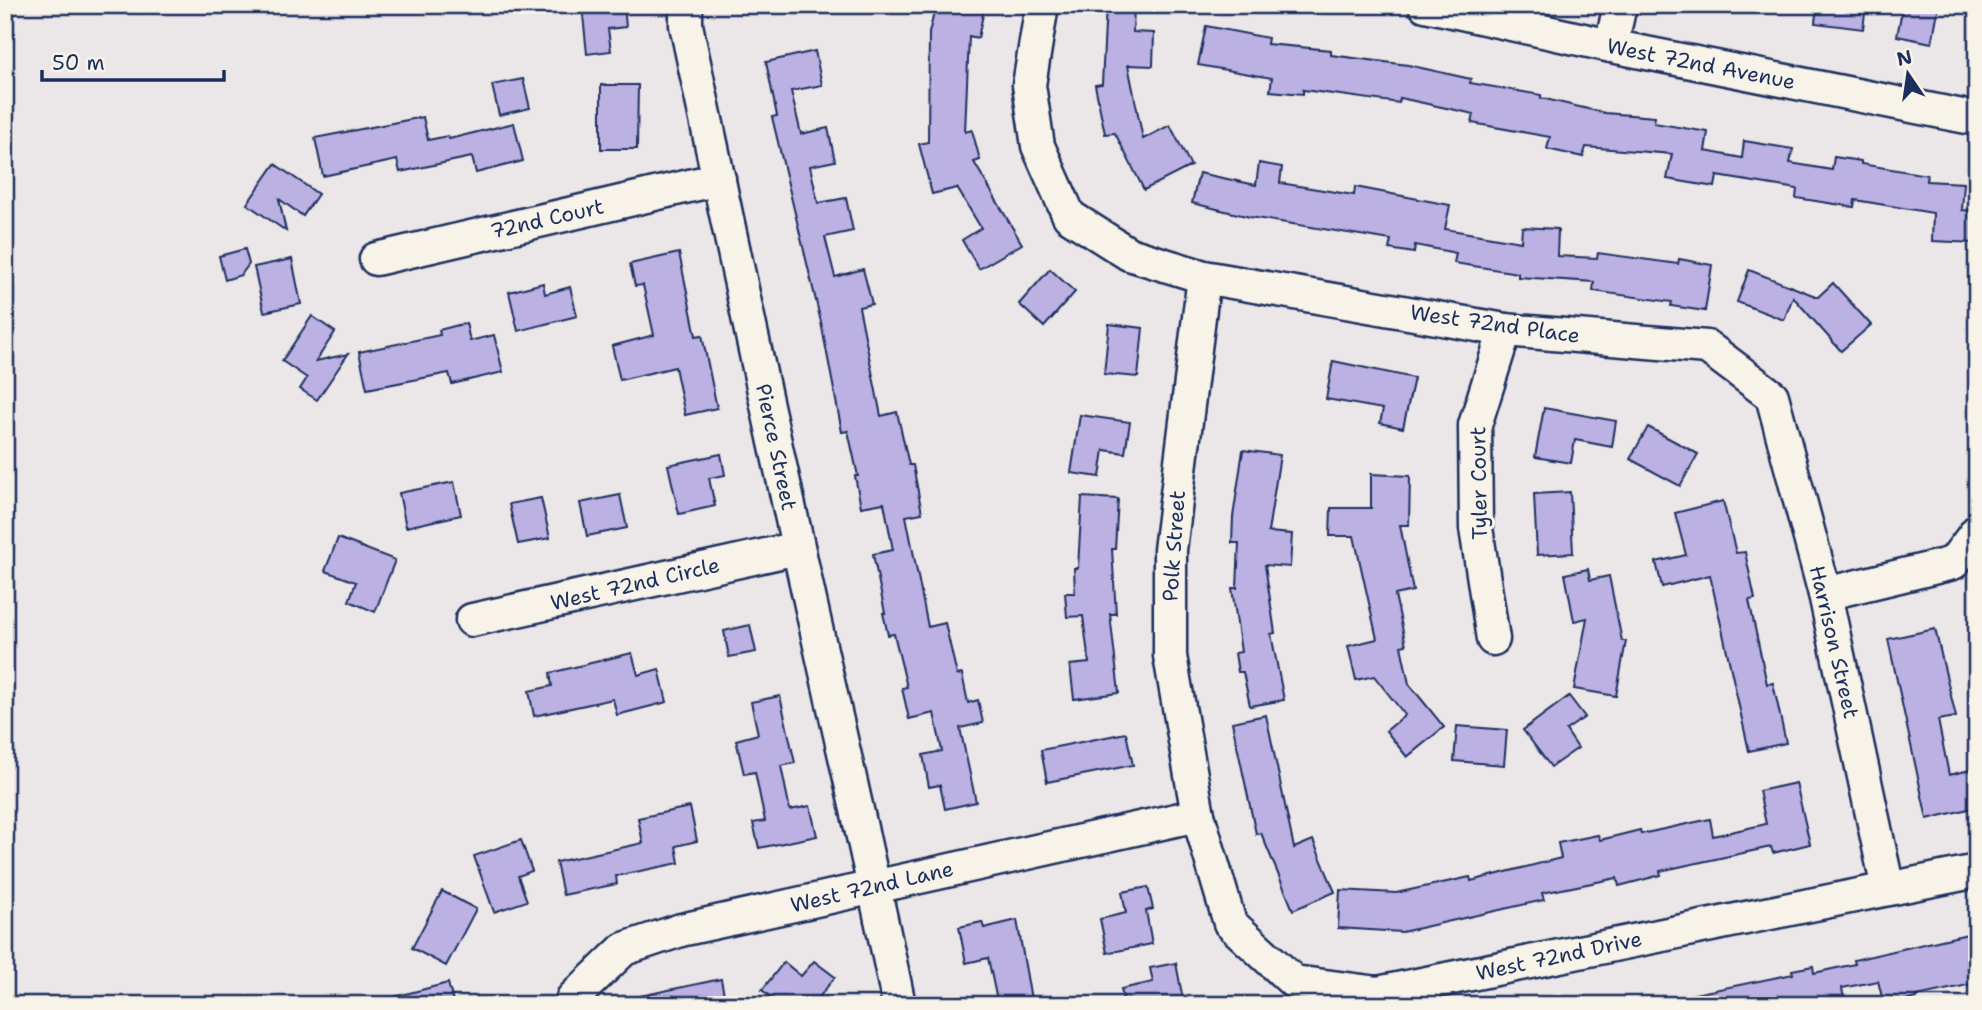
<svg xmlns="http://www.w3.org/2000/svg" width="1982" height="1010" viewBox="0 0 1982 1010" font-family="'Shantell Sans',sans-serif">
<rect width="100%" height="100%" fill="#ebe6e7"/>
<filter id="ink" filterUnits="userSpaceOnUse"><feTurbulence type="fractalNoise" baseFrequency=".0143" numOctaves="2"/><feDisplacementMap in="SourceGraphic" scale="14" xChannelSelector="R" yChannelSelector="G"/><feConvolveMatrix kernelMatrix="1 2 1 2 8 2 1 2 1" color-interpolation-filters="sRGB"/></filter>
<g filter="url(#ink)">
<g fill="#bbb1e3" stroke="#1b2f5e" stroke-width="2">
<path d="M582 5H624L626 27 608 29 611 51 587 54Z"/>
<path d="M936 5H985L978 38 969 36 965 132 972 130 980 160 974 162 1022 244 979 269 962 240 981 228 957 188 932 194 919 144 928 142 929 33Z"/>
<path d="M1106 5H1134L1133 32 1154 33 1153 66 1128 65 1143 139 1170 125 1191 166 1144 190 1115 133 1105 134 1095 85 1102 84Z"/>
<path d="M1817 5H1866L1863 29 1815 23Z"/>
<path d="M1903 5H1939L1932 43 1897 36Z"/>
<path d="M1206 26 1268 38 1267 44 1331 50V55L1408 65 1471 79 1470 83 1541 95V98L1605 113 1655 117 1654 123 1708 132 1705 151 1742 158 1744 141 1793 149 1790 163 1832 170 1834 157 1861 161V164L1927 175 1926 181 1964 183 1962 210 1977 211 1976 243 1932 241 1933 213 1855 200 1854 207 1796 198 1797 189 1717 176 1715 187 1667 179 1672 154 1586 147 1583 157 1547 149 1550 137 1472 123 1474 114 1400 98 1399 103 1303 90V94L1270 91 1272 78 1198 65Z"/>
<path d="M815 51 822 85 791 91 801 134 828 128 835 161 810 166 818 203 846 198 853 231 825 237 835 277 863 269 872 304 859 307 881 416 897 412 909 465H913L922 513 906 516 928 627 945 623 957 675 962 674 968 703 978 700 983 723 960 728 976 802 945 809 940 785 929 787 923 755 942 751 934 713 909 719 902 688 907 687 894 634 888 635 883 613H885L873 554 893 550 884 503 861 507 855 476H858L848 431 842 432 821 322 772 117 777 116 766 62Z"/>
<path d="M523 79 530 108 499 115 492 85Z"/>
<path d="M601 85H638L637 149H601Z"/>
<path d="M423 117 428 140 448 136 449 139 514 123 523 161 476 173 472 157 400 172 397 160 323 176 315 138Z"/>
<path d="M1259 163 1282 167 1280 183 1354 195 1355 187 1450 205 1445 229 1521 242 1522 227 1558 229 1557 256 1597 258 1598 253 1678 264 1679 259 1712 265 1705 311 1671 306 1672 302 1593 291 1594 282 1518 277V273L1454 263 1456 253 1415 245 1414 253 1389 249 1391 240 1250 217 1192 203 1199 173 1256 185Z"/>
<path d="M275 164 318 194 303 216 279 199 286 231 247 204Z"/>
<path d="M245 249 249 264 241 275 225 280 219 256Z"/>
<path d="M679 253 696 336 702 335 717 408 685 415 675 367 620 380 612 346 654 335 643 285 635 286 630 264Z"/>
<path d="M292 259 301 304 264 312 254 267Z"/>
<path d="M1050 269 1075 292 1044 327 1019 304Z"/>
<path d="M1749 270 1818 297 1833 283 1871 325 1841 351 1793 297 1784 320 1737 302Z"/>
<path d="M543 283 545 294 570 287 577 316 518 331 509 292Z"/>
<path d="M312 316 335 332 316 361 348 354 317 400 300 389 307 378 282 361Z"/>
<path d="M466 323 470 341 494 335 503 372 452 384 449 373 367 389 359 352 440 335 439 330Z"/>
<path d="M1109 324 1143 328 1138 377 1104 374Z"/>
<path d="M1333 361 1414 378 1403 428 1380 423 1383 409 1326 399Z"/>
<path d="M1544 408 1616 421 1612 447 1575 440 1571 463 1535 457Z"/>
<path d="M1080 415 1130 422 1125 453 1104 450 1100 477 1071 473Z"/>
<path d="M1648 427 1698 454 1680 486 1630 459Z"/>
<path d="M1243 450 1280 455 1268 532 1292 534 1290 567 1265 565 1275 633 1271 634 1284 700 1250 706 1243 672H1238L1235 653 1241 652 1232 588H1237L1239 543H1232L1233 517Z"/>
<path d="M721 454 725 475 709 478 715 506 679 514 668 465Z"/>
<path d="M1371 474 1410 476 1409 525H1400L1413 591 1395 595 1406 645 1401 646 1409 684 1444 727 1407 757 1386 731 1405 715 1374 676 1356 680 1348 646 1377 639 1354 536H1330L1331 508H1371Z"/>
<path d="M454 482 461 515 406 527 399 493Z"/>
<path d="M1570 492 1573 553 1537 555 1534 494Z"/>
<path d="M620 495 627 528 587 536 580 503Z"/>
<path d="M1082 497 1118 499 1115 549H1112L1116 614H1110L1119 693 1074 699 1070 665 1089 663 1083 616 1067 617 1065 593H1075L1074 568H1078Z"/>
<path d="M541 498 550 538 518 544 509 504Z"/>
<path d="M1723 501 1736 553 1745 552 1755 599 1749 600 1767 684 1773 683 1786 743 1749 751 1710 575 1662 587 1656 562 1686 555 1675 513Z"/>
<path d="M338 538 395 560 375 612 349 601 356 582 325 571Z"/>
<path d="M1588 569 1590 580 1609 576 1622 641H1626L1616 696 1574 689 1587 618 1574 621 1565 574Z"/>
<path d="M750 625 756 652 729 657 724 631Z"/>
<path d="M1935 629 1956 717 1938 720 1949 775 1974 769 1977 781V807L1927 819 1888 639Z"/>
<path d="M632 653 638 675 659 669 667 702 617 715 613 699 534 716 529 691 552 686 550 673Z"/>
<path d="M780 696 795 763 781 766 790 810 810 806 817 836 759 848 753 823 765 821 755 772 744 774 736 740 758 734 751 702Z"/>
<path d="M1569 696 1585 717 1566 730 1578 748 1551 767 1523 730Z"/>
<path d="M1266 715 1294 848 1313 840 1335 892 1293 910 1261 833 1256 834 1232 722Z"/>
<path d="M1457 726 1507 730 1504 765 1454 761Z"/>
<path d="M1126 733 1133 765 1047 782 1041 750Z"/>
<path d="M1796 783 1810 844 1773 853 1771 847 1660 871 1661 875 1619 886 1617 878 1542 893 1544 900 1402 932 1338 928 1340 890 1396 893 1470 877 1471 881 1561 858 1558 843 1598 835 1600 840 1640 830 1641 834 1710 819 1713 836 1766 824 1759 791Z"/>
<path d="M690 807 697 841 676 846 679 863 616 876 617 884 563 895 556 862 643 843 638 818Z"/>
<path d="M521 840 532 871 518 876 527 901 494 912 474 856Z"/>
<path d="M1148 887 1153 909 1146 911 1152 944 1107 953 1100 919 1126 913 1122 892Z"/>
<path d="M442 891 476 909 446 966 412 948Z"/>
<path d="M1017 920 1032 1005H998L988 958 966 963 959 927 982 922 984 928Z"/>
<path d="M1972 933 1977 957V983L1917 996V998L1884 1005 1878 981 1842 988 1845 1005H1686L1685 996 1793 974 1792 970 1813 966 1814 973 1855 964 1854 960Z"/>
<path d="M814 961 835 977 813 1005H781L762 990 784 962 801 976Z"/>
<path d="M1176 963 1184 1005H1124L1121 989 1153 982 1150 968Z"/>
<path d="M721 979 726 1005H641L640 996Z"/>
<path d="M448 983 454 1005H391L390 998Z"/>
</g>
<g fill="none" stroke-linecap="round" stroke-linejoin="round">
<g stroke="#1b2f5e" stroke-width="37">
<g id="minor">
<path d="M686 5V25C723 199 759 373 798 546 831 699 868 851 899 1005"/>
<path d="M1042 5 1029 85 1038 146 1069 216 1129 254 1204 277 1505 330 1707 347 1772 396 1825 594 1888 889"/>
<path d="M1425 5 1611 46 1977 119"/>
<path d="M1611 46 1620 5"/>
<path d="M376 259 719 179"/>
<path d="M1204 277 1170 550V656L1198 815 1230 923 1294 982 1378 993 1977 871"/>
<path d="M1825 594 1953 563 1977 531"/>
<path d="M472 620 798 548"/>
<path d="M1493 639 1476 528 1475 425 1505 330"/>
<path d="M571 1005 573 998 624 949 681 930 1198 815"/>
</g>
</g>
<use href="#minor" stroke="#f7f3e8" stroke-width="32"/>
</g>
</g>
<g text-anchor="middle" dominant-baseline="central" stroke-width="6" stroke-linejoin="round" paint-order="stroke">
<g font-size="21" fill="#1b2f5e" stroke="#f7f3e8">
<text transform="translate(1701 64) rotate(11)">West 72nd Avenue</text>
<text transform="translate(547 219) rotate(-13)">72nd Court</text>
<text transform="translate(1495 324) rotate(8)">West 72nd Place</text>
<text transform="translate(776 447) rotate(78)">Pierce Street</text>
<text transform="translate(1479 483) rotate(-91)">Tyler Court</text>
<text transform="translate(1174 546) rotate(-86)">Polk Street</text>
<text transform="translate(635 584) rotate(-13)">West 72nd Circle</text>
<text transform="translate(1834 642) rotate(77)">Harrison Street</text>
<text transform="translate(872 887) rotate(-13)">West 72nd Lane</text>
<text transform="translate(1559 956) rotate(-12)">West 72nd Drive</text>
</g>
</g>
<rect width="1982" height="1010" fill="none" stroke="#f7f3e8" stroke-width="28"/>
<rect x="14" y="14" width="1954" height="982" fill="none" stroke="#1b2f5e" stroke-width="2.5" filter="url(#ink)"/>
<g transform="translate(1908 74) rotate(347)" stroke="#f7f3e8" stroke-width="5" paint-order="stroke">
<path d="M0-5L12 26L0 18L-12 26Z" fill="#1b2f5e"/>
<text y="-10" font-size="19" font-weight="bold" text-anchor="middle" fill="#1b2f5e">N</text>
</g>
<path d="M42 70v10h182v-10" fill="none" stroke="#1b2f5e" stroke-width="3.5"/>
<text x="52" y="70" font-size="21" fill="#1b2f5e" stroke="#f7f3e8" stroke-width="5" paint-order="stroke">50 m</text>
</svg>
